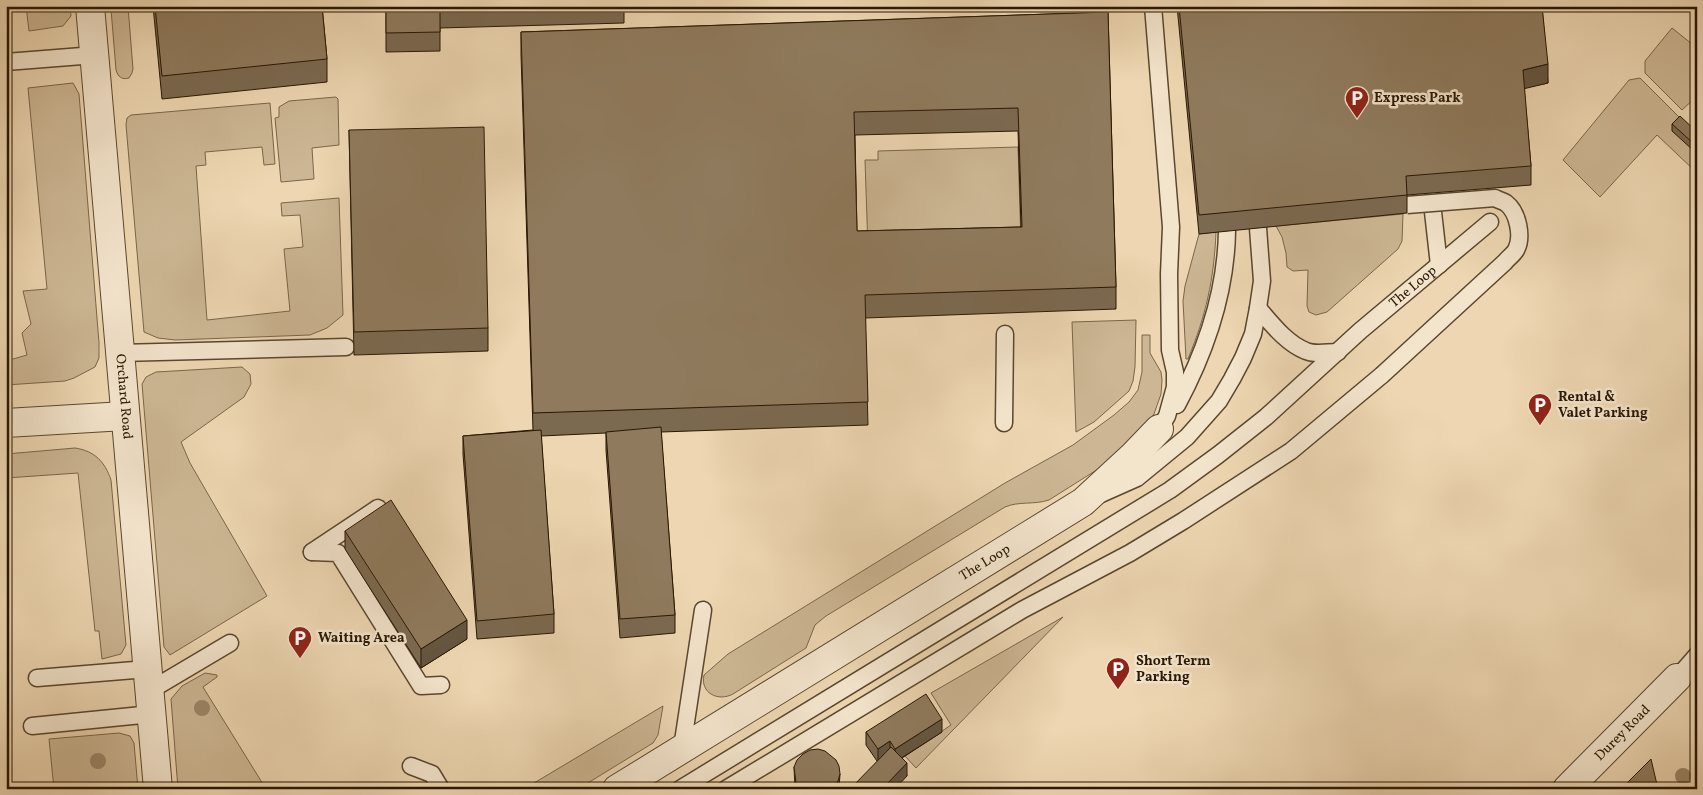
<svg xmlns="http://www.w3.org/2000/svg" width="1703" height="795" viewBox="0 0 1703 795" font-family="Vollkorn,serif">
<rect width="100%" height="100%" fill="#edd6b1"/>
<filter id="stains"><feTurbulence type="fractalNoise" baseFrequency=".004" numOctaves="4"/><feColorMatrix values="0 0 0 0 .2 0 0 0 0 .09 0 0 0 0 .02 0 0 0 .5 -.17"/></filter>
<radialGradient id="worn" r=".72"><stop offset=".6" stop-color="#630" stop-opacity="0"/><stop offset="1" stop-color="#630" stop-opacity=".3"/></radialGradient>
<g fill="#ccb693" stroke="#7a664b">
<path d="M26 6H70L71 16 63 26 29 31Z"/>
<path d="M128 7 133 69 132 73 129 78C122 80 118 77 116 70L111 9Z"/>
<path d="M1672 28 1697 48V96L1682 110 1645 73V61Z"/>
<path d="M1640 78 1697 135V173L1657 135 1600 197 1563 160 1629 80Z"/>
<path d="M73 83 79 94 99 343V358L95 367 74 378 65 381 6 385V361L27 355 22 333 31 324 23 291 47 289 28 88Z"/>
<path d="M336 97 338 99 339 145 312 148 314 179 281 182 275 118 279 117V107L289 101Z"/>
<path d="M270 103 275 164 264 165 262 147 205 152 206 165 196 166 207 320 290 311 284 249 303 247 300 215 282 216 281 203 339 198 343 315 327 328 310 335 175 340 158 338 144 332 126 125 127 118 131 115Z"/>
<path d="M1018 147 1021 244 868 249 865 160H878V151Z"/>
<path d="M1403 214 1402 241 1398 249 1327 312 1316 315 1309 312 1307 306 1308 270 1293 271 1287 267 1286 253 1282 237 1276 226Z"/>
<path d="M1216 232C1214 280 1206 315 1188 359H1186L1183 301 1185 286 1199 234Z"/>
<path d="M1136 320 1135 367 1133 381 1129 391 1094 422 1076 432 1072 322Z"/>
<path d="M1142 335H1150V353L1161 372 1162 380 1161 394 1154 414 1145 427 1103 466 1049 500C1034 505 1019 501 1005 507L826 616 815 625 806 648 733 694C718 702 700 693 704 675L728 654 1005 483 1073 445 1114 415 1129 402 1138 390 1142 372Z"/>
<path d="M242 367 250 374 251 384 244 397 181 442 190 463 267 596 170 655 164 647 142 384 146 377 156 372Z"/>
<path d="M75 448C95 451 105 462 111 480L126 645 121 654 102 659 99 631H95L78 473 6 478V454Z"/>
<path d="M1063 617 916 768 905 756 951 725 931 693Z"/>
<path d="M205 673 217 675V677L203 687 266 789H178L171 699 182 686Z"/>
<path d="M663 706 658 735 653 743 578 789H524Z"/>
<path d="M119 733 130 736 134 743 138 789H54L49 739Z"/>
</g>
<g fill="none" stroke-linecap="round" stroke-linejoin="round">
<g stroke="#5a472e" stroke-width="19">
<g id="lane">
<path d="M1153 6 1171 227 1169 274 1170 350 1175 372V387L1167 416 1159 429"/>
<path d="M6 62 95 55"/>
<path d="M1433 212 1439 265"/>
<path d="M1258 308C1271 323 1286 343 1306 351 1315 355 1327 352 1338 352"/>
<path d="M120 353 346 347"/>
<path d="M1177 405C1206 351 1226 293 1227 231"/>
<path d="M1004 423 1005 334"/>
<path d="M1101 494 1137 478 1187 437 1219 401 1232 379 1243 358 1253 334 1258 308 1262 281 1258 228"/>
<path d="M312 552 338 553 421 686 441 685"/>
<path d="M312 552 378 508"/>
<path d="M37 678 147 669"/>
<path d="M1677 678 1697 655"/>
<path d="M149 691 230 643"/>
<path d="M32 726 152 714"/>
<path d="M682 748 703 610"/>
<path d="M411 766 432 774 441 789"/>
<path id="s1" d="M680 789 1170 490 1218 455 1266 417 1360 331 1490 222"/>
<path d="M726 789 1022 610 1130 553 1183 521 1291 451 1382 375"/>
</g>
</g>
<g stroke="#5a472e" stroke-width="30">
<g id="street">
<path id="s2" d="M90 6 158 789"/>
<path d="M6 423 125 416"/>
<path id="s3" d="M617 789 1083 502 1134 455 1159 429"/>
<path id="s4" d="M1567 789 1677 678"/>
</g>
</g>
<use href="#lane" stroke="#f3e4cc" stroke-width="16"/>
<use href="#street" stroke="#f3e4cc" stroke-width="28"/>
<g stroke="#5a472e" stroke-width="19" stroke-linecap="butt">
<path id="lane-bridge" d="M1382 375 1505 262C1508 258 1513 255 1516 250 1523 237 1518 212 1506 203 1503 201 1498 200 1495 198L1407 205"/>
</g>
<use href="#lane-bridge" stroke="#f3e4cc" stroke-width="16"/>
</g>
<g fill="#9c8769">
<circle cx="202" cy="708" r="8"/>
<circle cx="98" cy="761" r="8"/>
<circle cx="1683" cy="776" r="8"/>
</g>
<g fill="#7b6950" stroke="#291703" fill-rule="evenodd">
<path d="M153 6H322L327 59V82L162 99Z"/>
<path d="M386 6H624V23L440 28V51L386 52Z"/>
<path d="M1177 6H1542L1548 83 1524 88 1531 166V185L1407 195V213L1199 234Z"/>
<path d="M1108 12 1116 287V309L865 318 868 425 661 432 675 615V633L620 638 606 450V433L541 436 554 614V633L477 639 463 454V436L533 430 521 55V32ZM1018 131 1021 227 857 231 855 135Z"/>
<path d="M1672 124 1697 132V148L1694 151 1672 131Z"/>
<path d="M349 130 488 328V351L354 355Z"/>
<path d="M345 531 467 639 421 668 345 549Z"/>
<path d="M866 732H942L902 758 907 776 877 761 866 745Z"/>
<path d="M794 767 840 787 839 789H795Z"/>
</g>
<g fill="#645541" stroke="#291703">
<path d="M1548 64V83L1523 89V70Z"/>
<path d="M1697 141V148L1694 151V144Z"/>
<path d="M467 620V639L421 668V649Z"/>
<path d="M942 719V732L895 762V749Z"/>
<path d="M890 741V754L878 762V749Z"/>
<path d="M907 763V776L895 789H885V786Z"/>
<path d="M840 774 839 789H832Z"/>
</g>
<g fill="#8f7a5d" stroke="#291703" fill-rule="evenodd">
<path d="M155 6H322L327 59 162 76Z"/>
<path d="M386 6H545L440 9V32L386 33Z"/>
<path d="M1179 6H1542L1548 64 1523 70 1531 166 1406 176 1407 195 1199 215Z"/>
<path d="M1108 12 1116 287 865 295 868 402 533 413 521 32ZM1018 108 1022 227 857 231 854 112Z"/>
<path d="M1680 116 1697 132V141L1694 144 1672 124Z"/>
<path d="M484 127 488 328 354 332 349 130Z"/>
<path d="M661 427 675 615 620 619 606 432Z"/>
<path d="M541 430 554 614 477 621 463 436Z"/>
<path d="M391 500 467 620 421 649 345 531Z"/>
<path d="M926 694 942 719 895 749 890 741 878 749 866 732Z"/>
<path d="M891 747 907 763 885 786 889 789H850Z"/>
<path d="M818 749 825 751 836 760 839 766 840 774 838 781 832 789H802L796 783 794 767 797 760 803 754 810 750Z"/>
<path d="M1651 759 1658 789H1621Z"/>
</g>
<defs>
<g id="parking-pin" transform="scale(1.25)"><path d="M0 17L-7.5 6A9.5 9.5 0 1 1 7.5 6Z" fill="#8f2418" stroke="#f3e4cc"/><path d="M-3.5-5.5H1a3.5 3.5 0 0 1 0 7H-1V5.5H-3.5ZM-1-3.4V-.6H.8a1.4 1.4 0 0 0 0-2.8Z" fill="#fff"/></g>
</defs>
<g fill-rule="evenodd">
<use href="#parking-pin" x="1357" y="98"/>
<use href="#parking-pin" x="1540" y="405"/>
<use href="#parking-pin" x="300" y="638"/>
<use href="#parking-pin" x="1118" y="669"/>
</g>
<g text-anchor="middle" dominant-baseline="central" stroke-width="5" stroke-linejoin="round" paint-order="stroke">
<g font-size="14" font-weight="bold" fill="#291703" stroke="#f3e4cc" text-anchor="start">
<text x="1374" y="98">Express Park</text>
<text x="1558" y="397">Rental &amp;<tspan x="1558" dy="16">Valet Parking</tspan></text>
<text x="318" y="638">Waiting Area</text>
<text x="1136" y="661">Short Term<tspan x="1136" dy="16">Parking</tspan></text>
</g>
<g font-size="14" fill="#291703" stroke="#f3e4cc">
<text stroke="none"><textPath href="#s1" startOffset="891">The Loop</textPath></text>
<text stroke="none"><textPath href="#s2" startOffset="392">Orchard Road</textPath></text>
<text stroke="none"><textPath href="#s3" startOffset="432">The Loop</textPath></text>
<text stroke="none"><textPath href="#s4" startOffset="79">Durey Road</textPath></text>
</g>
</g>
<rect width="1703" height="795" fill="none" stroke="#edd6b1" stroke-width="25"/>
<rect x="8" y="8" width="1688" height="780" fill="none" stroke="#291703" stroke-width="2.5"/>
<rect x="12" y="12" width="1678" height="770" fill="none" stroke="#291703"/>
<rect width="100%" height="100%" filter="url(#stains)"/>
<rect width="100%" height="100%" fill="url(#worn)"/>
</svg>
